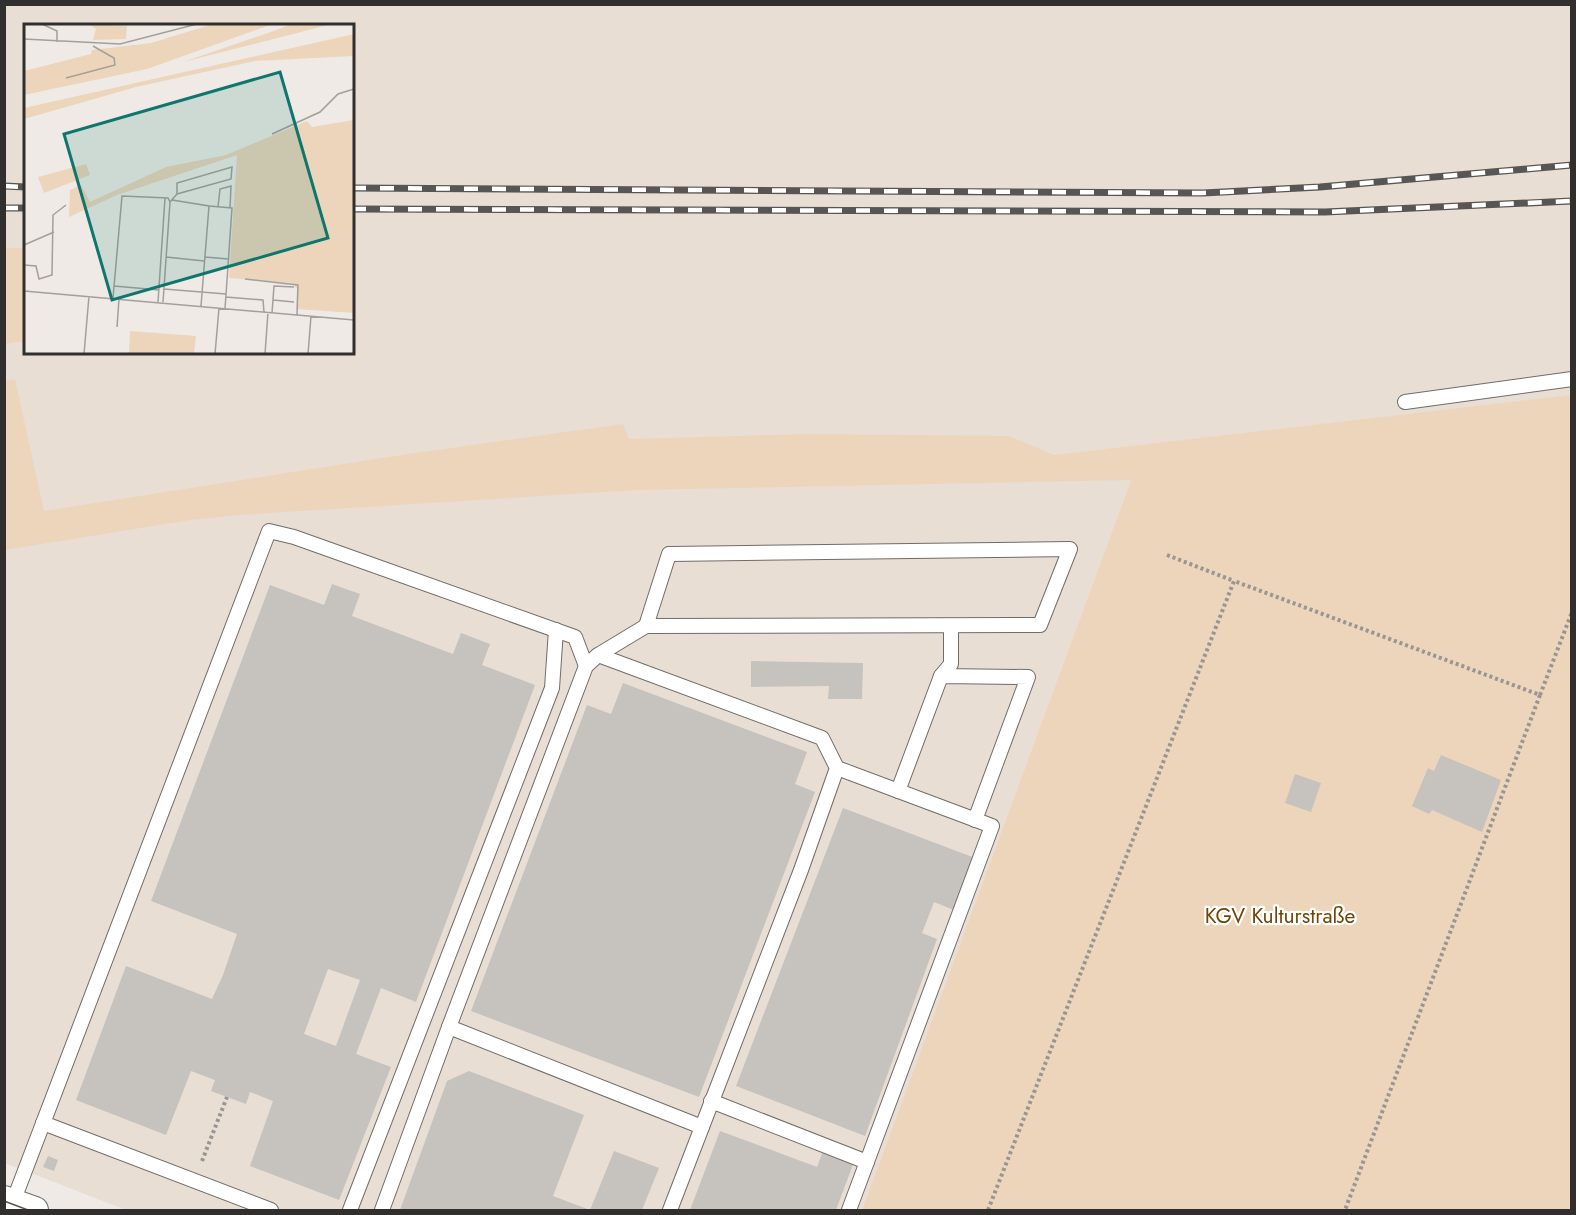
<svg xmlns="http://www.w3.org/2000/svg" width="1576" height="1215" viewBox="0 0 1576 1215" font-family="Jost,sans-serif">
<rect width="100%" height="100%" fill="#efeae6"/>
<path fill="#e8ded4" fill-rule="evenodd" d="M4 5H1571V472L1131 480 862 1210H126L5 1163ZM26 26H352V352H26Z"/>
<g fill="#edd5bb">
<path d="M4 248H26L25 341 5 344Z"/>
<path d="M15 379 44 511 408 454 623 424 629 439 807 434 1009 436 1054 455 1571 395V1210H862L1131 480 637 490 239 515 190 520 5 550V381Z"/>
</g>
<g fill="#c6c2be" fill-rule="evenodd">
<path d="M332 584 360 594 352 616 453 654 461 633 490 644 482 665 535 685 416 1002 381 988 356 1054 391 1067 339 1200 250 1166 273 1101 250 1092 246 1104 211 1091 215 1080 191 1071 166 1135 76 1100 126 966 212 999 223 975 237 934 151 901 270 585 324 605ZM328 969 360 980 336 1046 304 1034Z"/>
<path d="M751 661 863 663 862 699H828L829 686 751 687Z"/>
<path d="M623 683 807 752 795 784 815 792 699 1097 471 1011 587 705 611 714Z"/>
<path d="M1441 755 1501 780 1482 832 1432 810 1429 814 1412 806 1428 768 1434 771Z"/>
<path d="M1295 774 1321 783 1311 812 1285 803Z"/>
<path d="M843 808 975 858 956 911 934 902 922 933 937 939 865 1136 736 1086Z"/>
<path d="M469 1071 584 1115 553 1196 590 1210 614 1151 659 1168 642 1210H552L548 1209 547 1210H400L447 1081Z"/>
<path d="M720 1131 817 1167 823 1151 854 1162 836 1210H690Z"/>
<path d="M48 1156 58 1160 54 1171 43 1167Z"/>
</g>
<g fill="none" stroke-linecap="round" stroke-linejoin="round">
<g stroke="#706c69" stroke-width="16">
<g id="lane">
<path d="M1405 402 1572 379"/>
<path d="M598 655 822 738 837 768 801 870 670 1210"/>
<path d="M941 676 951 664V626"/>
<path d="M837 768 992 826 849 1210"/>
<path d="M898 791 941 676 1028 677 975 820"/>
<path d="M449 1027 702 1127"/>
<path d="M711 1101 867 1162"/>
<path d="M43 1123 271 1210"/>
<path d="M13 1202 269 531 294 537 575 637 586 666"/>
<path d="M350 1210 552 688 556 630"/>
<path d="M382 1210 449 1027 586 666 598 655 646 626 1040 625 1070 549 669 554 646 626"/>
</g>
</g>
<g stroke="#706c69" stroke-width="28">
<path id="street" d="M4 1199 35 1210"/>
</g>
<g stroke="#989592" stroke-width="4" stroke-dasharray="3 3" stroke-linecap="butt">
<path d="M1167 555 1234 581"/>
<path d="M1540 695 1572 612"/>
<path d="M202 1161 227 1097"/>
<path d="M988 1210 1234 581 1540 695 1345 1210"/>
</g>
<use href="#lane" stroke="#fff" stroke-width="14"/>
<use href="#street" stroke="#fff" stroke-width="26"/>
<path stroke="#585654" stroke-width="1.5" d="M4 1201 28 1210"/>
<g stroke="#585654" stroke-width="7">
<g id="rail">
<path d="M4 186 26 187"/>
<path d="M352 188 1203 193 1320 187 1572 165"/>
<path d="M4 208H26"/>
<path d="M352 209 1325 212 1572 201"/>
</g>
</g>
<use href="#rail" stroke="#fff" stroke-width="4.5" stroke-dasharray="14" stroke-linecap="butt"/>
</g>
<g text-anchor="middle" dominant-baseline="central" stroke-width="4.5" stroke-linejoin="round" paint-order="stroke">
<g font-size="21" fill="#6f4504" stroke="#fff">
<text x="1280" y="916">KGV Kulturstraße</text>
</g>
</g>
<g transform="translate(24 24)">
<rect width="330" height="330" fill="#efeae6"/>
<path d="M65 0 103 2 102 15 69 16 72 5ZM189 0H249L123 45 0 71V47L67 30 68 26 127 19ZM268 0H308L159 38 244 9ZM330 10V32L231 37 112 63 0 95V84ZM330 96V289L272 285 273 265 268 259 205 254 213 131 93 171 45 193 46 166 57 161 66 178 142 143 202 131 283 97 288 103ZM62 140 66 151 20 169 14 153ZM106 307 172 312 170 330H105Z" fill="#edd5bb"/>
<path fill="none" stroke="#a39f9c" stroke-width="1.5" d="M18 0 33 7V18M0 15 96 20 173 0M42 54 91 41 90 34 69 22M248 110 296 88 314 70 330 65M148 176 185 182 177 282M185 182 208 184 201 285M194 183 196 165 207 162 206 184M0 221 30 208M142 233 180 237M181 233 204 235M0 241 12 242 15 255 28 251 29 191 42 181M221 255 274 261 273 291M90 262 135 266M140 265 202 270M0 267 330 296M0 267 330 296M202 273 239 276 240 288M89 274 98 172 144 174 146 178M249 276 270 278M134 278 141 174M139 278 146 178 153 170 207 155 208 143 153 159V170M248 289 250 262 270 263M93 303 95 275M60 330 65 272M191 330 195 284M241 330 244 288M284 330 287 292"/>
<path fill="#0f766e" fill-opacity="0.15" stroke="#0f766e" stroke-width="3" d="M256 48 304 214 88 276 40 110Z"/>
<rect width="330" height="330" fill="none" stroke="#302f2d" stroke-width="3"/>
</g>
<rect width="1576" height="1215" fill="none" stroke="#302f2d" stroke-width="12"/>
</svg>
